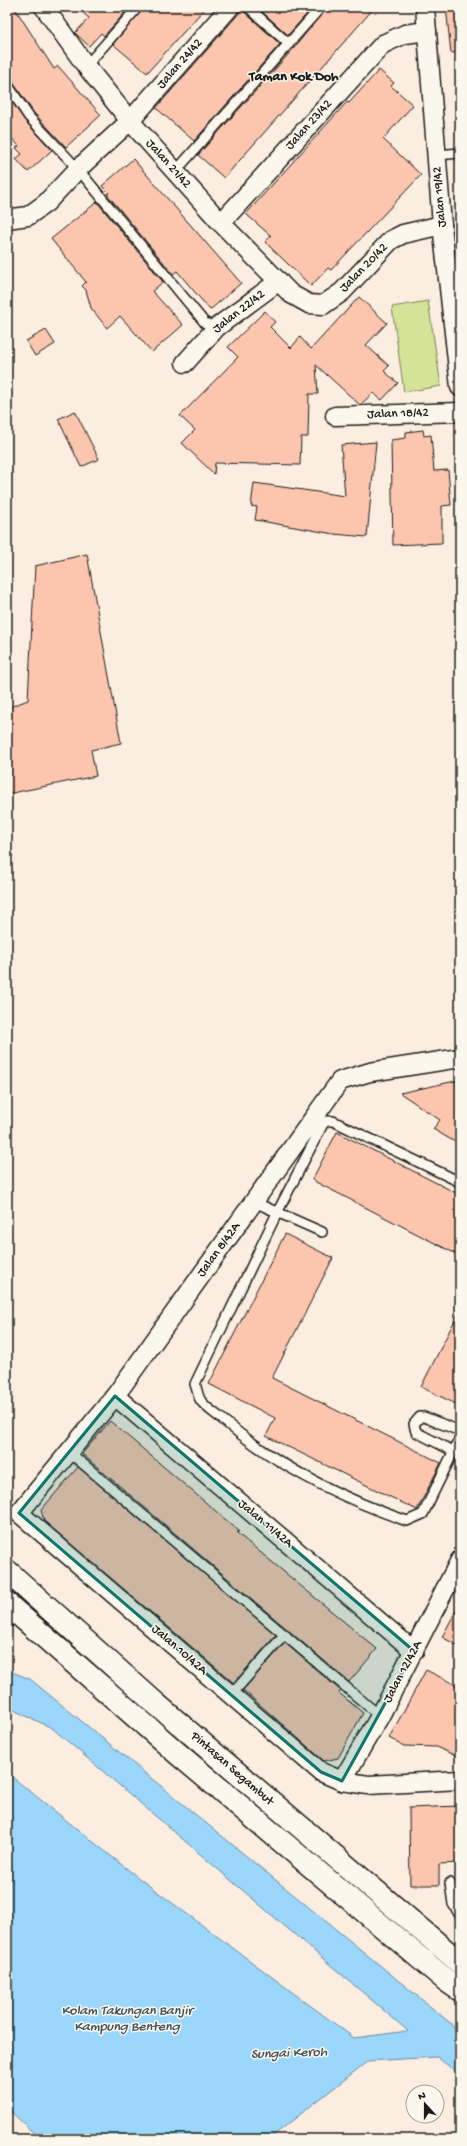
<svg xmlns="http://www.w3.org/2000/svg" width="467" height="2146" viewBox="0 0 467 2146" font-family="'Gochi Hand',sans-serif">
<rect width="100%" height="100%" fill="#fbede0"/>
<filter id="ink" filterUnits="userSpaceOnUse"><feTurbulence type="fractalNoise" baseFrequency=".025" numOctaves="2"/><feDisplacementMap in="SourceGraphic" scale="8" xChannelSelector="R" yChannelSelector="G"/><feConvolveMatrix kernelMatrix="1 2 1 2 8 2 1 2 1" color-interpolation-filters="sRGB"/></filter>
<g filter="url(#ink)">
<path fill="#d3e498" stroke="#78805a" d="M428 301 441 386 404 392 392 307Z"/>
<path fill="#9bd6fb" stroke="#688ca2" d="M7 1670 30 1679 460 2031V2075L437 2057 368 2061 269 2139H40L7 2108V1773L136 1876 354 2038 408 2031 52 1728 7 1707Z"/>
<g fill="#fcc6ae" stroke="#1c1c1c">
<path d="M7 7H14L54 69 58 66 101 115 66 147 34 113 12 81 7 78Z"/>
<path d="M76 7H130L104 36 101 33 89 46 75 33 89 18Z"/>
<path d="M144 7H206L147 73 113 44Z"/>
<path d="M260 7H313L288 35 259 9Z"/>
<path d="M327 7H375L224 178 198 155 294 48Z"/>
<path d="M446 7H460V52L451 53Z"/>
<path d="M242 10 280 44 194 141 156 108Z"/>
<path d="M379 70 394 83 391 86 413 105 383 139 421 175 331 270 328 268 311 286 265 242 271 236 246 214 347 102 349 103Z"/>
<path d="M7 95 25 121 52 150 28 172 16 159 22 154 16 148 19 146 7 133Z"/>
<path d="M133 159 241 283 210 310 177 271 173 274 107 194 109 193 102 186Z"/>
<path d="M97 202 163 282 152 291 183 325 152 352 120 316 107 328 91 308 86 290 82 286 86 282 51 239Z"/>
<path d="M359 297 387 323 366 345 389 366 384 371 398 383 382 400 373 393 360 405 316 365 318 394H309L308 437H301L300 465 215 463 214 474 182 443 195 430 180 416 238 357 228 347 265 311 275 322 270 327 291 348 300 337 311 349Z"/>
<path d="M46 330 55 344 35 356 26 341Z"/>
<path d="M75 411 99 459 81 467 58 419Z"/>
<path d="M423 430 424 436 431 435 434 471 448 470 451 505 442 506V543L393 545 391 440 406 438V432Z"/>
<path d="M376 442 367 537 334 534 255 520 257 507 251 506 254 483 345 496 341 445Z"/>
<path d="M87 554 121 743 91 750 96 776 7 794V708L28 700 35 566Z"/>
<path d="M460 1080V1145L433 1129 440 1120 400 1093Z"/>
<path d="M337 1132 460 1195V1256L312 1180Z"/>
<path d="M285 1234 333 1258 272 1378 441 1463 417 1510 266 1436 275 1418 209 1384Z"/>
<path d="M460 1310V1406L421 1387Z"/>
<path d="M110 1421 239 1531 237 1533 377 1649 349 1682 82 1454Z"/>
<path d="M78 1467 276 1635 234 1683 44 1521 41 1510Z"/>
<path d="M460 1603V1647L442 1637Z"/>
<path d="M285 1643 341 1691 339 1693 363 1713 338 1758 324 1761 243 1690Z"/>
<path d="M426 1670 460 1687V1758L437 1747 404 1746 389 1738Z"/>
<path d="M460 1806V1863L439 1864V1885H410L409 1808Z"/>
</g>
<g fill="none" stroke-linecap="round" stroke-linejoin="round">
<g stroke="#1c1c1c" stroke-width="12">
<g id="service">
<path d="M248 7 289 44"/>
<path d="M86 66 138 7"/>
<path d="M7 84 29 117 78 169 205 323 217 327"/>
<path d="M437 155 460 153"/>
<path d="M175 172 321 7"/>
<path d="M460 1182 333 1121H327L323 1124 277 1213 195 1384C197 1389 198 1397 201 1401 206 1408 216 1414 222 1419 275 1465 341 1498 407 1521L423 1514 460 1438"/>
<path d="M254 1202 322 1232"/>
<path d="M453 1451 416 1432 414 1424 420 1417H424L460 1431"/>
<path d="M69 1452 380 1716"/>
<path d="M7 1623 20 1615"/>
<path d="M231 1695 285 1634"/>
<path d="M450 1883 453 1904 460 1915"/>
</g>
</g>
<g stroke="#1c1c1c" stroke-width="21">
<g id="minor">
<path d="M44 7 86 66 130 121 221 223 291 294 309 304 323 305 342 292 391 240 403 234 442 225"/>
<path d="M425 7 442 225 460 387"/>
<path d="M7 219 28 216 46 203 78 169 130 121 230 7"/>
<path d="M221 223 383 44 405 34 427 31"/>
<path d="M185 363 217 327 279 281"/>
<path d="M335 416 460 412"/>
<path d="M460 1058 370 1072 340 1081 115 1396 19 1513 321 1772 342 1781 368 1785 460 1780"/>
<path d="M115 1396 414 1651"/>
<path d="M342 1781 380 1716 460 1560"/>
</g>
</g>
<g stroke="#1c1c1c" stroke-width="25">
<g id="secondary">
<path d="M7 1571 155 1703 460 1963"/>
<path d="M7 1604 177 1753 447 1981 460 1990"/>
</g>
</g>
<use href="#service" stroke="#fbf7ec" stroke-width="9"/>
<use href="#minor" stroke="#fbf7ec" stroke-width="18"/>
<use href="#secondary" stroke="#fbf7ec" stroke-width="22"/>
</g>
</g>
<path fill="#0f766e" fill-opacity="0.2" stroke="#0f766e" stroke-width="3" stroke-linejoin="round" d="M115 1396 414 1651 342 1781 321 1772 19 1513Z"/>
<g text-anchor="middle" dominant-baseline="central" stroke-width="3" stroke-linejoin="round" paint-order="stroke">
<g font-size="13" fill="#1c1c1c" stroke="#fbf7ec">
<text transform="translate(180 64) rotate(-49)">Jalan 24/42</text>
<text transform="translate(309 125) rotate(-48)">Jalan 23/42</text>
<text transform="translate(168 164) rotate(48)">Jalan 21/42</text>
<text transform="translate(440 197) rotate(-95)">Jalan 19/42</text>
<text transform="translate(364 268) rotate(-46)">Jalan 20/42</text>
<text transform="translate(239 312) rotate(-38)">Jalan 22/42</text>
<text transform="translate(398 414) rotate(-2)">Jalan 18/42</text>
<text transform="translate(219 1250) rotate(-54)">Jalan 8/42A</text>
<text transform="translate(265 1524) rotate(40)">Jalan 11/42A</text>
<text transform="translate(179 1650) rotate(41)">Jalan 10/42A</text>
<text transform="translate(403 1672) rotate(-62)">Jalan 12/42A</text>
<text transform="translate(232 1769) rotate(41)">Pintasan Segambut</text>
</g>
<g font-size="14" font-weight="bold" fill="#1c1c1c" stroke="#fbf7ec">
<text x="294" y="77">Taman Kok Doh</text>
</g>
<g font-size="14" font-style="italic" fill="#42545f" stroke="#fbf7ec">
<text x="127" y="2011">Kolam Takungan Banjir<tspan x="127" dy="16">Kampung Benteng</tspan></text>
<text transform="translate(289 2054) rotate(-2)">Sungai Keroh</text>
</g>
</g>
<rect width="467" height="2146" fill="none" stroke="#fbf7ec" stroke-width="24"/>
<rect x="12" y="12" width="443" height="2122" fill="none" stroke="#1c1c1c" stroke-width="1.5" filter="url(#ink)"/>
<g transform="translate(425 2104) rotate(339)"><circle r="19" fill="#fbf7ec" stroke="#a29f99"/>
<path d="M0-3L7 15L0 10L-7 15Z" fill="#1c1c1c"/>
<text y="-6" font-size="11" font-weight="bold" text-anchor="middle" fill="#1c1c1c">N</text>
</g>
</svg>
